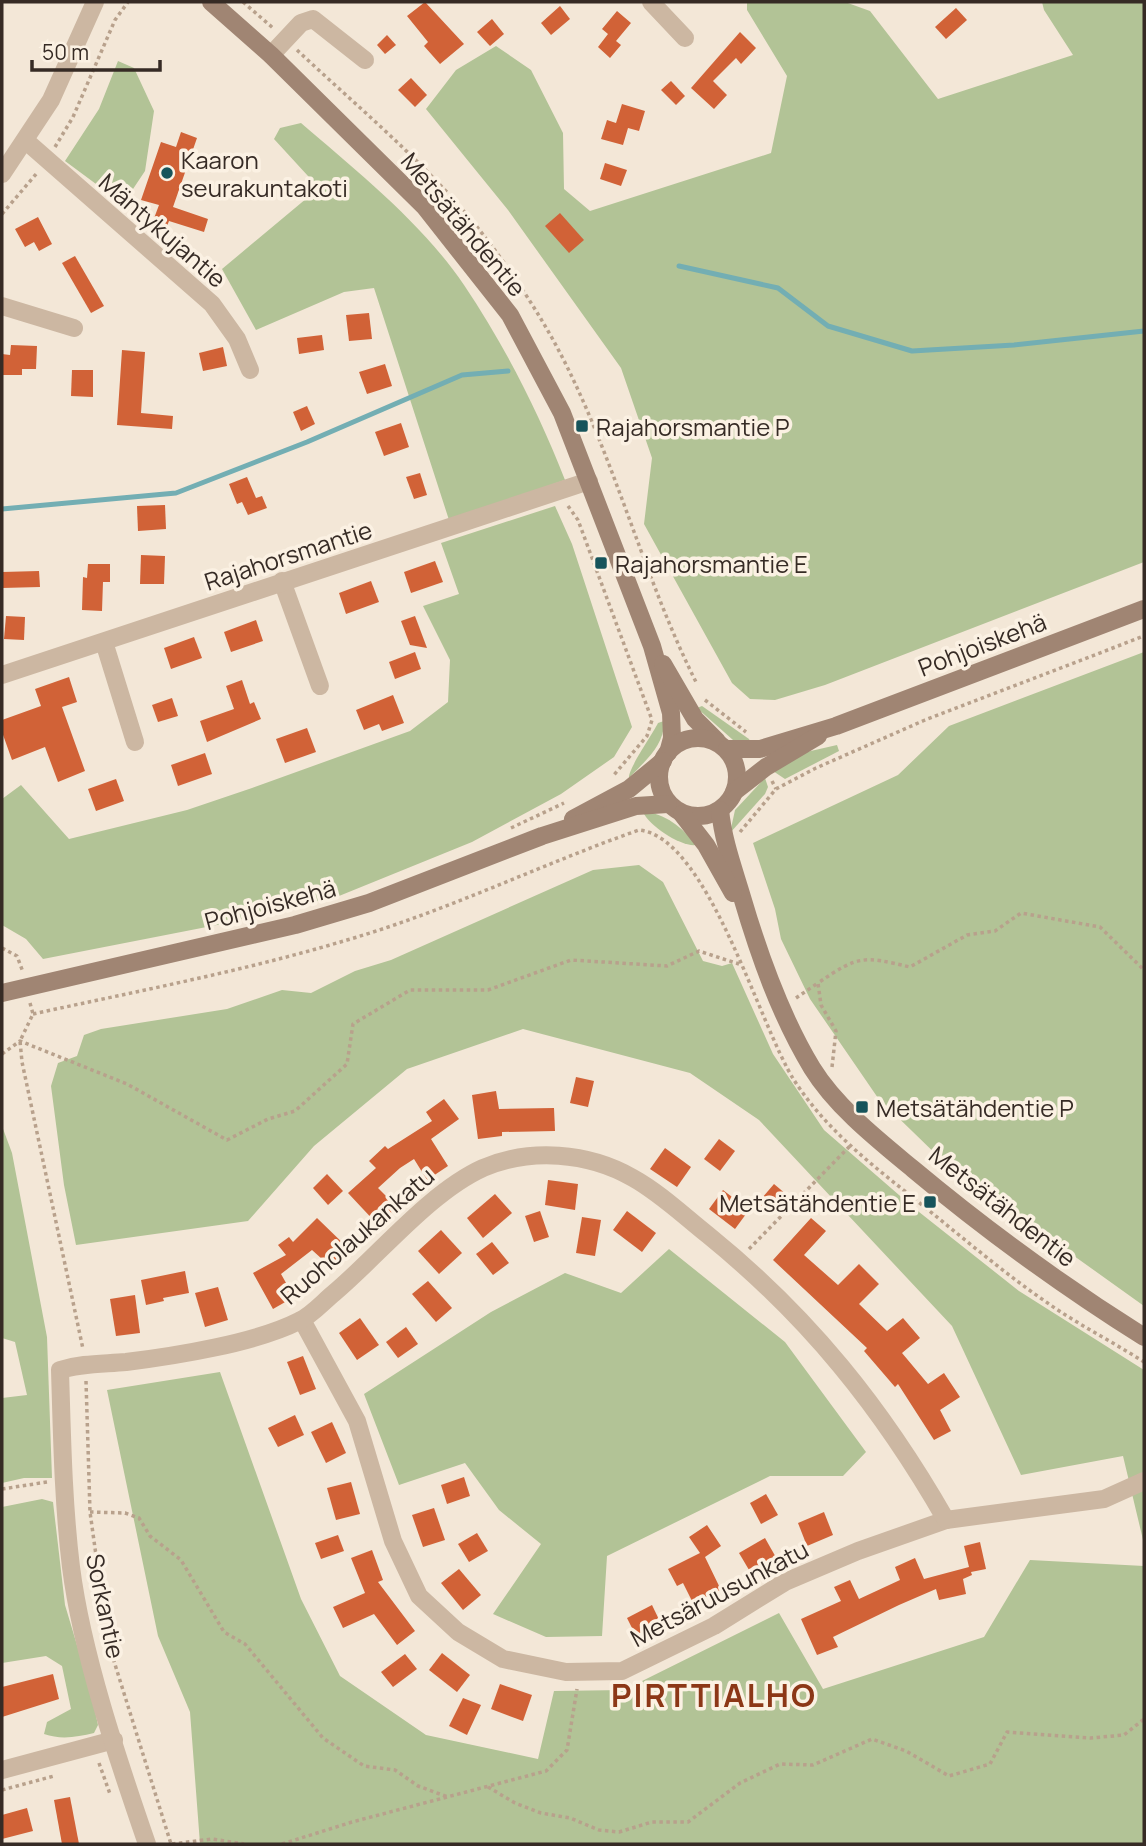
<svg xmlns="http://www.w3.org/2000/svg" width="1146" height="1846" viewBox="0 0 1146 1846" font-family="Manrope,sans-serif">
<rect width="100%" height="100%" fill="#f3e7d7"/>
<g fill="#b2c396">
<path d="M747 2H845L870 11 938 99 1073 55 1044 10 1042 2H1144V562L825 685 775 700 750 699 732 683 644 524 652 458 621 368 508 210 426 109 456 70 496 46 531 70 563 133 564 189 590 211 771 153 787 76 747 10Z"/>
<path d="M118 61 134 68 154 111 145 171 123 204 65 161 99 109Z"/>
<path d="M301 123C358 172 422 223 464 285 505 346 539 413 565 480L449 520 374 288 344 292 256 330 222 269 319 188 274 139 280 128Z"/>
<path d="M555 506 572 544 632 727 614 757 561 794 472 842 339 896 222 924 43 959 26 939 2 925V799L21 785 69 839 187 810 252 788 410 731 448 702 450 660 423 606 459 594 441 543Z"/>
<path d="M1144 652V1306L947 1165 878 1098 810 999 781 939 775 909 753 843 898 775 949 726Z"/>
<path d="M702 706 749 739 751 743 733 740 697 708Z"/>
<path d="M664 721C665 745 644 762 629 778 628 769 652 735 658 723Z"/>
<path d="M837 745 839 751 785 779 773 771 802 753Z"/>
<path d="M765 778 768 787 765 794 730 833 735 810Z"/>
<path d="M643 812C665 813 682 827 696 845 681 847 649 826 643 812Z"/>
<path d="M639 865 663 882 703 961 722 966 732 963 773 1054 824 1130 914 1208 1019 1291 1144 1370V1544L1123 1456 1021 1475 952 1326 759 1120 690 1073 523 1029 407 1069 314 1146 248 1221 76 1245 64 1185 51 1086 58 1063 77 1056 84 1035 101 1029 227 1009 282 990 311 993 355 971 391 960 593 870Z"/>
<path d="M2 1126 12 1153 47 1337 52 1478H24L2 1483V1398L27 1395 15 1342 2 1338Z"/>
<path d="M669 1249 785 1342 866 1452 843 1476H770L607 1556 602 1636 546 1637 493 1614 541 1544 499 1510 465 1463 399 1485 364 1394 491 1312 565 1273 621 1293Z"/>
<path d="M220 1372 301 1599 340 1676 426 1735 538 1759 554 1691 624 1690 779 1613 823 1689 984 1637 1030 1560 1144 1566V1844H200L190 1712 158 1636 107 1390Z"/>
<path d="M42 1499 53 1502 65 1605 91 1692 98 1725 94 1733C77 1737 61 1740 44 1734L47 1722 71 1709 62 1666 46 1656 2 1663V1507Z"/>
</g>
<g fill="none" stroke-linecap="round" stroke-linejoin="round">
<g stroke="#73aeb3" stroke-width="5">
<path d="M679 266 778 288 828 326 912 351 1014 345 1144 331"/>
<path d="M2 509 176 493 307 442 462 375 508 371"/>
</g>
</g>
<g fill="#d16237">
<path d="M425 2 464 44 440 64 424 46 428 42 407 16Z"/>
<path d="M560 6 570 19 551 35 541 23Z"/>
<path d="M956 8 967 20 946 39 935 27Z"/>
<path d="M617 11 631 23 616 41 621 45 610 58 598 47 608 34 602 29Z"/>
<path d="M492 19 504 34 490 46 477 32Z"/>
<path d="M740 32 756 48 741 64 736 58 713 81 727 95 714 109 691 88Z"/>
<path d="M387 35 396 45 385 54 377 45Z"/>
<path d="M411 78 427 95 415 107 398 90Z"/>
<path d="M671 81 685 96 676 105 661 90Z"/>
<path d="M622 104 645 111 639 131 628 128 623 145 601 139 607 120 616 123Z"/>
<path d="M181 132 197 138 173 207 208 219 204 232 169 221 167 226 153 221 159 205 141 200 161 142 176 147Z"/>
<path d="M605 163 627 170 621 186 600 179Z"/>
<path d="M560 213 584 240 569 253 545 226Z"/>
<path d="M38 217 52 244 39 251 34 242 25 247 15 229Z"/>
<path d="M75 256 104 306 91 313 62 263Z"/>
<path d="M369 313 372 339 349 341 346 315Z"/>
<path d="M322 335 324 350 299 354 297 338Z"/>
<path d="M11 345 37 346 36 369H22V375H2V354L10 355Z"/>
<path d="M223 347 227 366 203 371 199 353Z"/>
<path d="M122 350 145 352 141 413 173 416 172 429 117 425Z"/>
<path d="M385 364 392 386 367 394 359 372Z"/>
<path d="M72 370H93V397L71 396Z"/>
<path d="M307 406 315 424 301 431 293 412Z"/>
<path d="M401 423 409 447 384 456 375 432Z"/>
<path d="M420 473 427 495 414 499 406 477Z"/>
<path d="M247 477 256 498 262 496 267 508 248 515 242 502 237 504 229 484Z"/>
<path d="M165 505 166 529 138 531 137 506Z"/>
<path d="M141 555 165 556 164 584H140Z"/>
<path d="M435 561 443 582 411 593 404 572Z"/>
<path d="M88 564H110V582H103L102 611 82 610 83 577 87 578Z"/>
<path d="M39 571 40 587 2 588V572Z"/>
<path d="M371 581 379 602 346 614 339 593Z"/>
<path d="M6 616 25 617 24 640 4 639Z"/>
<path d="M415 616 427 648 410 645 401 621Z"/>
<path d="M256 620 263 641 231 652 224 632Z"/>
<path d="M194 637 202 658 171 669 164 648Z"/>
<path d="M415 652 421 669 395 679 389 662Z"/>
<path d="M69 677 77 702 62 707 85 771 58 782 45 747 12 760 2 732V720L41 706 35 689Z"/>
<path d="M242 680 250 704 254 702 261 719 207 742 200 721 234 709 226 686Z"/>
<path d="M393 695 404 723 382 731 379 724 364 730 356 710Z"/>
<path d="M172 698 178 716 158 722 152 705Z"/>
<path d="M307 728 316 752 285 763 276 739Z"/>
<path d="M205 753 212 774 178 786 171 765Z"/>
<path d="M116 779 124 801 96 811 88 789Z"/>
<path d="M576 1077 594 1081 588 1107 570 1103Z"/>
<path d="M496 1091 499 1109 554 1108 555 1131 502 1132V1136L478 1139 472 1095Z"/>
<path d="M444 1099 459 1119 431 1139 448 1166 427 1180 414 1159 400 1168 378 1188 397 1207 378 1225 348 1193 376 1168 369 1161 385 1146 388 1149 432 1121 426 1112Z"/>
<path d="M719 1139 735 1151 720 1171 704 1159Z"/>
<path d="M665 1148 691 1167 677 1187 650 1169Z"/>
<path d="M327 1174 343 1191 328 1205 313 1188Z"/>
<path d="M548 1180 578 1184 575 1210 545 1205Z"/>
<path d="M774 1184 787 1195 770 1215 757 1204Z"/>
<path d="M723 1190 749 1210 735 1229 709 1209Z"/>
<path d="M495 1194 512 1213 483 1238 467 1218Z"/>
<path d="M540 1211 549 1237 534 1242 525 1216Z"/>
<path d="M627 1211 656 1233 642 1252 613 1230Z"/>
<path d="M582 1217 601 1220 595 1256 576 1253Z"/>
<path d="M317 1218 350 1250 332 1268 312 1250 281 1274 294 1297 273 1309 253 1273 286 1255 278 1245 289 1237 293 1242Z"/>
<path d="M811 1218 826 1231 804 1255 838 1285 859 1264 879 1284 859 1304 887 1331 903 1318 920 1338 902 1353 928 1384 944 1373 960 1397 940 1410 951 1431 934 1440 898 1384 895 1387 864 1351 867 1348 773 1260Z"/>
<path d="M441 1230 462 1253 439 1274 418 1251Z"/>
<path d="M492 1242 509 1263 493 1275 476 1254Z"/>
<path d="M185 1271 189 1293 163 1298 164 1301 146 1305 141 1280Z"/>
<path d="M428 1281 452 1308 436 1322 412 1294Z"/>
<path d="M218 1287 228 1320 205 1327 195 1293Z"/>
<path d="M135 1295 140 1333 116 1336 110 1299Z"/>
<path d="M360 1318 379 1345 357 1360 339 1333Z"/>
<path d="M406 1327 418 1344 398 1358 386 1342Z"/>
<path d="M303 1356 316 1389 300 1395 287 1362Z"/>
<path d="M295 1415 304 1435 278 1447 268 1428Z"/>
<path d="M332 1422 346 1453 326 1463 311 1432Z"/>
<path d="M464 1477 470 1496 447 1504 441 1485Z"/>
<path d="M351 1482 360 1514 336 1520 327 1488Z"/>
<path d="M766 1494 778 1515 761 1524 750 1503Z"/>
<path d="M434 1508 445 1540 423 1547 412 1515Z"/>
<path d="M824 1512 833 1535 807 1546 798 1523Z"/>
<path d="M707 1525 721 1546 705 1557 721 1590 693 1603 683 1583 677 1586 668 1569 700 1553 689 1537Z"/>
<path d="M477 1533 488 1551 469 1562 458 1544Z"/>
<path d="M338 1535 344 1551 321 1559 315 1543Z"/>
<path d="M765 1538 778 1561 752 1575 739 1553Z"/>
<path d="M980 1542 986 1569 971 1572 972 1575 963 1579 966 1594 939 1600 936 1589 899 1605 833 1637 838 1647 817 1655 801 1619 841 1601 834 1587 850 1580 859 1599 900 1580 895 1567 915 1558 924 1579 969 1567 964 1546Z"/>
<path d="M372 1550 383 1580 378 1582 415 1631 397 1645 374 1614 343 1628 333 1607 365 1593 351 1558Z"/>
<path d="M459 1569 481 1595 463 1610 441 1583Z"/>
<path d="M652 1605 663 1628 638 1640 627 1618Z"/>
<path d="M442 1653 470 1675 457 1692 429 1670Z"/>
<path d="M405 1654 417 1669 393 1687 381 1672Z"/>
<path d="M53 1674 59 1699 2 1717V1687Z"/>
<path d="M500 1684 532 1695 523 1721 491 1709Z"/>
<path d="M463 1698 481 1705 467 1735 449 1726Z"/>
<path d="M70 1797 79 1844H62L54 1800Z"/>
<path d="M27 1808 33 1831 2 1839V1815Z"/>
</g>
<g fill="none" stroke-linecap="round" stroke-linejoin="round">
<g stroke="#b8a18c" stroke-width="3.5" stroke-dasharray="3.5 3.5" stroke-linecap="butt">
<path d="M243 2 273 28"/>
<path d="M297 50C345 95 398 140 443 188 481 228 516 277 544 324 609 434 639 569 697 684"/>
<path d="M55 147 73 117 115 20 128 2"/>
<path d="M2 214 37 173"/>
<path d="M568 506 578 520 652 720 647 736 613 776"/>
<path d="M705 700 746 732"/>
<path d="M772 781 776 789"/>
<path d="M511 828 564 803"/>
<path d="M740 832 776 789 816 768 925 720 1144 636"/>
<path d="M2 948 17 956 23 972"/>
<path d="M796 998 818 983"/>
<path d="M30 1003 33 1014 20 1041 22 1062 83 1349"/>
<path d="M33 1014C138 991 244 971 347 940 447 911 542 864 639 830 708 837 759 1025 794 1080 824 1127 868 1162 911 1196 956 1232 1001 1271 1049 1304 1079 1325 1113 1342 1144 1362"/>
<path d="M2 1054 20 1041 127 1084 227 1140 268 1119 295 1111 347 1064 353 1024 410 990H488L571 960 667 966 699 951 739 964"/>
<path d="M832 1067 836 1031 821 1005 818 983C859 955 863 956 910 967L967 935 995 931 1021 913 1100 927 1144 970"/>
<path d="M749 1249 850 1146"/>
<path d="M86 1381 90 1512 108 1642 171 1844"/>
<path d="M2 1489 47 1482"/>
<path d="M90 1512 125 1513 139 1518 150 1536 181 1560 224 1632 245 1644 323 1738 364 1766 395 1770 418 1786 448 1797"/>
<path d="M99 1763 110 1794"/>
<path d="M488 1787 515 1803 541 1813 570 1818 599 1830 619 1832 652 1822H688L740 1783 780 1764 813 1765 872 1739 906 1751 949 1776 990 1764 1007 1732 1091 1738 1124 1735 1144 1719"/>
<path d="M2 1790 54 1776"/>
<path d="M172 1844 212 1839 244 1844"/>
<path d="M282 1844 352 1822 546 1771 567 1750 577 1689"/>
</g>
<g stroke="#ccb7a2" stroke-width="18">
<path d="M651 2 685 38"/>
<path d="M271 55 301 23 313 19 365 60"/>
<path d="M26 141 212 304 237 339 250 370"/>
<path d="M2 174 51 100 95 2"/>
<path d="M2 306 74 328"/>
<path d="M282 581 320 686"/>
<path d="M104 642 135 742"/>
<path d="M2 675 589 481"/>
<path d="M302 1320 357 1421 393 1541 419 1596 458 1632 503 1659 566 1672 622 1671 714 1626 785 1582 858 1551 946 1520 1104 1499 1144 1481"/>
<path d="M2 1770 114 1740"/>
<path d="M147 1844C118 1760 82 1654 71 1567 63 1501 62 1435 60 1370 82 1363 104 1364 126 1362 175 1356 256 1343 299 1321 312 1315 323 1302 334 1293 379 1255 430 1192 483 1168 530 1148 588 1152 633 1178 660 1193 684 1216 708 1235 809 1317 882 1408 946 1520"/>
</g>
<g stroke="#a08573" stroke-width="18">
<path d="M211 2 271 55 424 206 510 315 562 413 652 646 671 713 672 738 668 753"/>
<path d="M663 664 695 719 717 741"/>
<circle cx="698" cy="777" r="39"/>
<path d="M727 749H760L836 726 1144 609"/>
<path d="M734 792 766 767 818 736"/>
<path d="M720 810C723 840 733 867 742 897 759 955 780 1015 812 1068 836 1107 878 1140 913 1169 986 1230 1063 1286 1144 1337"/>
<path d="M682 814 706 845 733 893"/>
<path d="M573 819 629 789 663 761"/>
<path d="M2 993 295 925 369 903 542 836 636 806 668 804"/>
</g>
</g>
<g fill="#17545b" stroke="#fbf1e3" stroke-width="2.5">
<circle cx="167" cy="173" r="7"/>
<rect x="575" y="419" width="14" height="14" rx="3.5"/>
<rect x="594" y="556" width="14" height="14" rx="3.5"/>
<rect x="855" y="1100" width="14" height="14" rx="3.5"/>
<rect x="923" y="1195" width="14" height="14" rx="3.5"/>
</g>
<g text-anchor="middle" dominant-baseline="central" stroke-width="7" stroke-linejoin="round" paint-order="stroke">
<g font-size="24" fill="#362b25" stroke="#fbf1e3" text-anchor="start">
<text x="181" y="159">Kaaron<tspan x="181" dy="28">seurakuntakoti</tspan></text>
<text x="596" y="426">Rajahorsmantie P</text>
<text x="615" y="563">Rajahorsmantie E</text>
<text x="876" y="1107">Metsätähdentie P</text>
<text x="916" y="1202" text-anchor="end">Metsätähdentie E</text>
</g>
<g font-size="24" fill="#362b25" stroke="#fbf1e3">
<text transform="translate(464 224) rotate(50)">Metsätähdentie</text>
<text transform="translate(163 230) rotate(41)">Mäntykujantie</text>
<text transform="translate(288 555) rotate(-18)">Rajahorsmantie</text>
<text transform="translate(982 644) rotate(-21)">Pohjoiskehä</text>
<text transform="translate(270 904) rotate(-15)">Pohjoiskehä</text>
<text transform="translate(1003 1206) rotate(38)">Metsätähdentie</text>
<text transform="translate(357 1235) rotate(-41)">Ruoholaukankatu</text>
<text transform="translate(719 1593) rotate(-28)">Metsäruusunkatu</text>
<text transform="translate(106 1606) rotate(78)">Sorkantie</text>
</g>
<g font-size="32" font-weight="bold" letter-spacing="2" fill="#8c3717" stroke="#fbf1e3">
<text x="714" y="1695">PIRTTIALHO</text>
</g>
</g>
<rect width="1146" height="1846" fill="none" stroke="#362b25" stroke-width="7"/>
<path d="M32 60v10h128v-10" fill="none" stroke="#362b25" stroke-width="3.5"/>
<text x="42" y="60" font-size="21" fill="#362b25" stroke="#fbf1e3" stroke-width="5" paint-order="stroke">50 m</text>
</svg>
